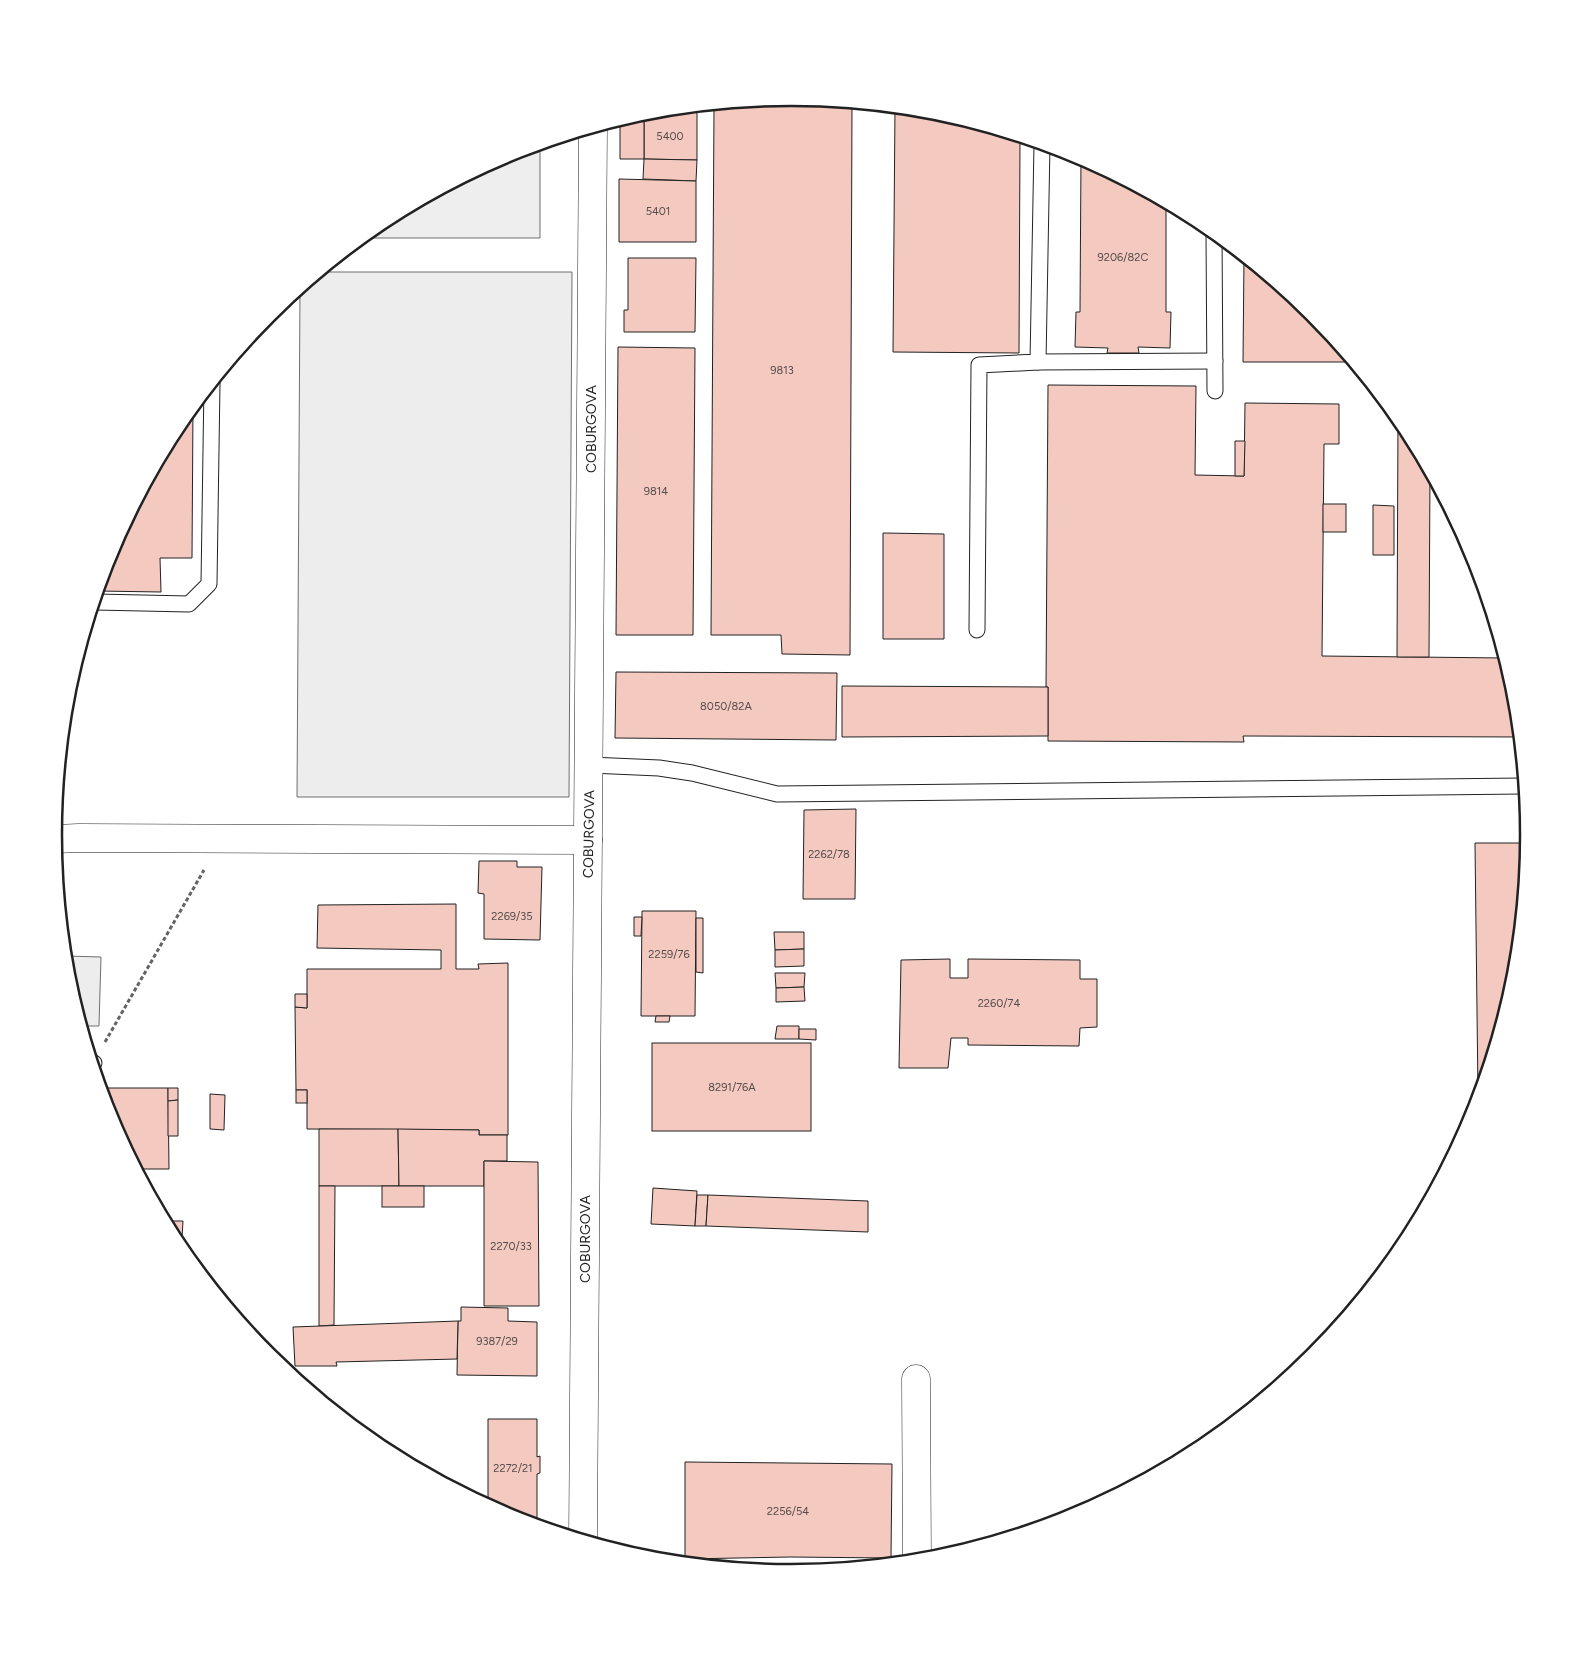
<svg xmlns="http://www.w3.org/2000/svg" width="1583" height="1670" viewBox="0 0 1583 1670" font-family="Figtree,sans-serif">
<rect width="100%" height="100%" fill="#fff"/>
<path fill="#eee" stroke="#6f6f6f" d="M540 144V238H361L382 221 509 153Z"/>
<g fill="#ededed" stroke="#6f6f6f">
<path d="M321 272H572L569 797H297L300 288Z"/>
<path d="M66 956 101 957 99 1026H82L68 979Z"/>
</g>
<g fill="#f3c9c0" stroke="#222">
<path d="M792 97 852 103 850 655 782 654 781 635H711L714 105Z"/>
<path d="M697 107V160L644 159V113Z"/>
<path d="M895 107 936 111 1020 137 1019 353 893 352Z"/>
<path d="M644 113V159H620V120Z"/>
<path d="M1081 157 1166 203V312H1171L1170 348 1138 347 1139 353H1107L1108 348 1075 347 1076 312H1080Z"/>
<path d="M644 159 697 160 696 181 643 179Z"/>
<path d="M619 179 696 181V242H619Z"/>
<path d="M1244 256 1313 314 1353 362H1243Z"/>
<path d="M628 258H696L695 332H624V310H628Z"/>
<path d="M618 347 695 348 693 635H616Z"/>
<path d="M1048 385 1196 386 1195 475 1244 476 1245 403 1339 404V444H1324L1322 656 1505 658 1515 691 1520 737 1243 736 1244 742 1048 741V687H1046Z"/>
<path d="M193 407 192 558H160L161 592 98 591 110 552 178 425Z"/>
<path d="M1398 416 1405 425 1430 472 1429 657H1397Z"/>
<path d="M1235 441H1245L1244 476H1235Z"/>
<rect x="1323" y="504" width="23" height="28"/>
<path d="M1373 505 1394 506V555H1373Z"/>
<path d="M883 533 944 534V639H883Z"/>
<path d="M616 672 837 673 836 740 615 738Z"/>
<path d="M842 686 1048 687V736L842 737Z"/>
<path d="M856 809 855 899H803L804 810Z"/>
<path d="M1475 843H1528L1515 979 1480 1095H1478Z"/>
<path d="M479 861H517V867H542L540 940 484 939V894L478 893Z"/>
<path d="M456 904V969H479L478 964 508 963V1135H479V1130L307 1129V1090H296L295 1007 307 1008V969H441V950L317 948 318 905Z"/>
<path d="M642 911H696L695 1016H641Z"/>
<path d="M634 917H642L641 936H634Z"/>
<path d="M696 918H703V973L696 972Z"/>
<path d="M774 932H804V949L775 950Z"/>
<path d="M804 949V966L775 967V950Z"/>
<path d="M950 959V978H968V959L1080 960V979H1097V1027L1080 1028 1079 1046 968 1045V1038H951L948 1068H899L901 960Z"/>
<path d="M775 973H805L804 987 776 988Z"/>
<path d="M804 987 805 1001 776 1002V988Z"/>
<path d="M295 994H307V1008L295 1007Z"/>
<path d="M656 1016H670L669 1022H655Z"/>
<path d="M777 1026H799V1039H775Z"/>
<path d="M799 1029H816V1040L799 1039Z"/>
<rect x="652" y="1043" width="159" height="88"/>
<path d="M101 1088H168L169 1169H138L110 1117Z"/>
<path d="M168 1088H178V1100L168 1101Z"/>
<rect x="296" y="1090" width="11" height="13"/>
<path d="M210 1094 225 1095 224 1130 210 1129Z"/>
<path d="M178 1100V1136H168V1101Z"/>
<path d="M319 1129H398L399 1186H319Z"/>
<path d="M398 1129 479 1130V1135H507V1161H484V1186H399Z"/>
<path d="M484 1161 538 1162 539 1306H484Z"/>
<path d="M319 1186H335L334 1325 319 1326Z"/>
<rect x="382" y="1186" width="42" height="21"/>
<path d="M653 1188 697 1191 695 1226 651 1224Z"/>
<path d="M697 1195H708L706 1226H695Z"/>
<path d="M708 1195 868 1201V1232L706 1226Z"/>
<path d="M165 1221H183L182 1238H174Z"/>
<path d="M461 1307 508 1308V1321L537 1322V1376L457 1375 458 1321H461Z"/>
<path d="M458 1321 457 1359 336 1362 337 1366H295L293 1327Z"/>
<path d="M488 1419H537V1457L540 1456V1473L537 1474V1525L509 1516 488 1505Z"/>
<path d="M685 1462 892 1464 891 1558 790 1557 685 1559Z"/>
</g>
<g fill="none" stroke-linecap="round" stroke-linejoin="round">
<g stroke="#222" stroke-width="17">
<g id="service">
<path d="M1214 232 1215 391"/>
<path d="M1038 362 1215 361"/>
<path d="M95 602 189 604 209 584 212 383"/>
<path d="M977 630 979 365 1038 362 1042 144"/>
<path d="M590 765 659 768 692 773 777 794 1524 786"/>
<path d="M93 1063H94"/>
</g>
</g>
<g stroke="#222" stroke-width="29">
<g id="minor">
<path d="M54 839 79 838 588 840"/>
<path d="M916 1379 917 1560"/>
<path d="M583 1539 593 128"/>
</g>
</g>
<path stroke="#646464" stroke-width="3" stroke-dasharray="4 2.5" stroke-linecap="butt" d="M105 1042 204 870"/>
<use href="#service" stroke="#fff" stroke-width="15"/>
<use href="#minor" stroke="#fff" stroke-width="28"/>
</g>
<g text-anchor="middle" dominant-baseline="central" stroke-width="4" stroke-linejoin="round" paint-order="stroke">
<g font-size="11" fill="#564c4a">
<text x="670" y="136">5400</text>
<text x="658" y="211">5401</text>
<text x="1123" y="257">9206/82C</text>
<text x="782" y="370">9813</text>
<text x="656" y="491">9814</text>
<text x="726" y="706">8050/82A</text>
<text x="829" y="854">2262/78</text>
<text x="512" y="916">2269/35</text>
<text x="669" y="954">2259/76</text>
<text x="999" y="1003">2260/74</text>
<text x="732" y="1087">8291/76A</text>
<text x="511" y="1246">2270/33</text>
<text x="497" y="1341">9387/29</text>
<text x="513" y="1468">2272/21</text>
<text x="788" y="1511">2256/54</text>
</g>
<g font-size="14" fill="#222" stroke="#fff">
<text transform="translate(591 429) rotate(-90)">COBURGOVA</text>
<text transform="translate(589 834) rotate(-89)">COBURGOVA</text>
<text transform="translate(585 1239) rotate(-90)">COBURGOVA</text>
</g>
</g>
<path d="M0 0H1583V1670H0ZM62 835a729 729 0 1 1 1458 0a729 729 0 1 1-1458 0Z" fill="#fff" fill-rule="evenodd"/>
<path fill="none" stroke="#222" stroke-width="2.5" d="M62 835a729 729 0 1 1 1458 0a729 729 0 1 1-1458 0Z"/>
</svg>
